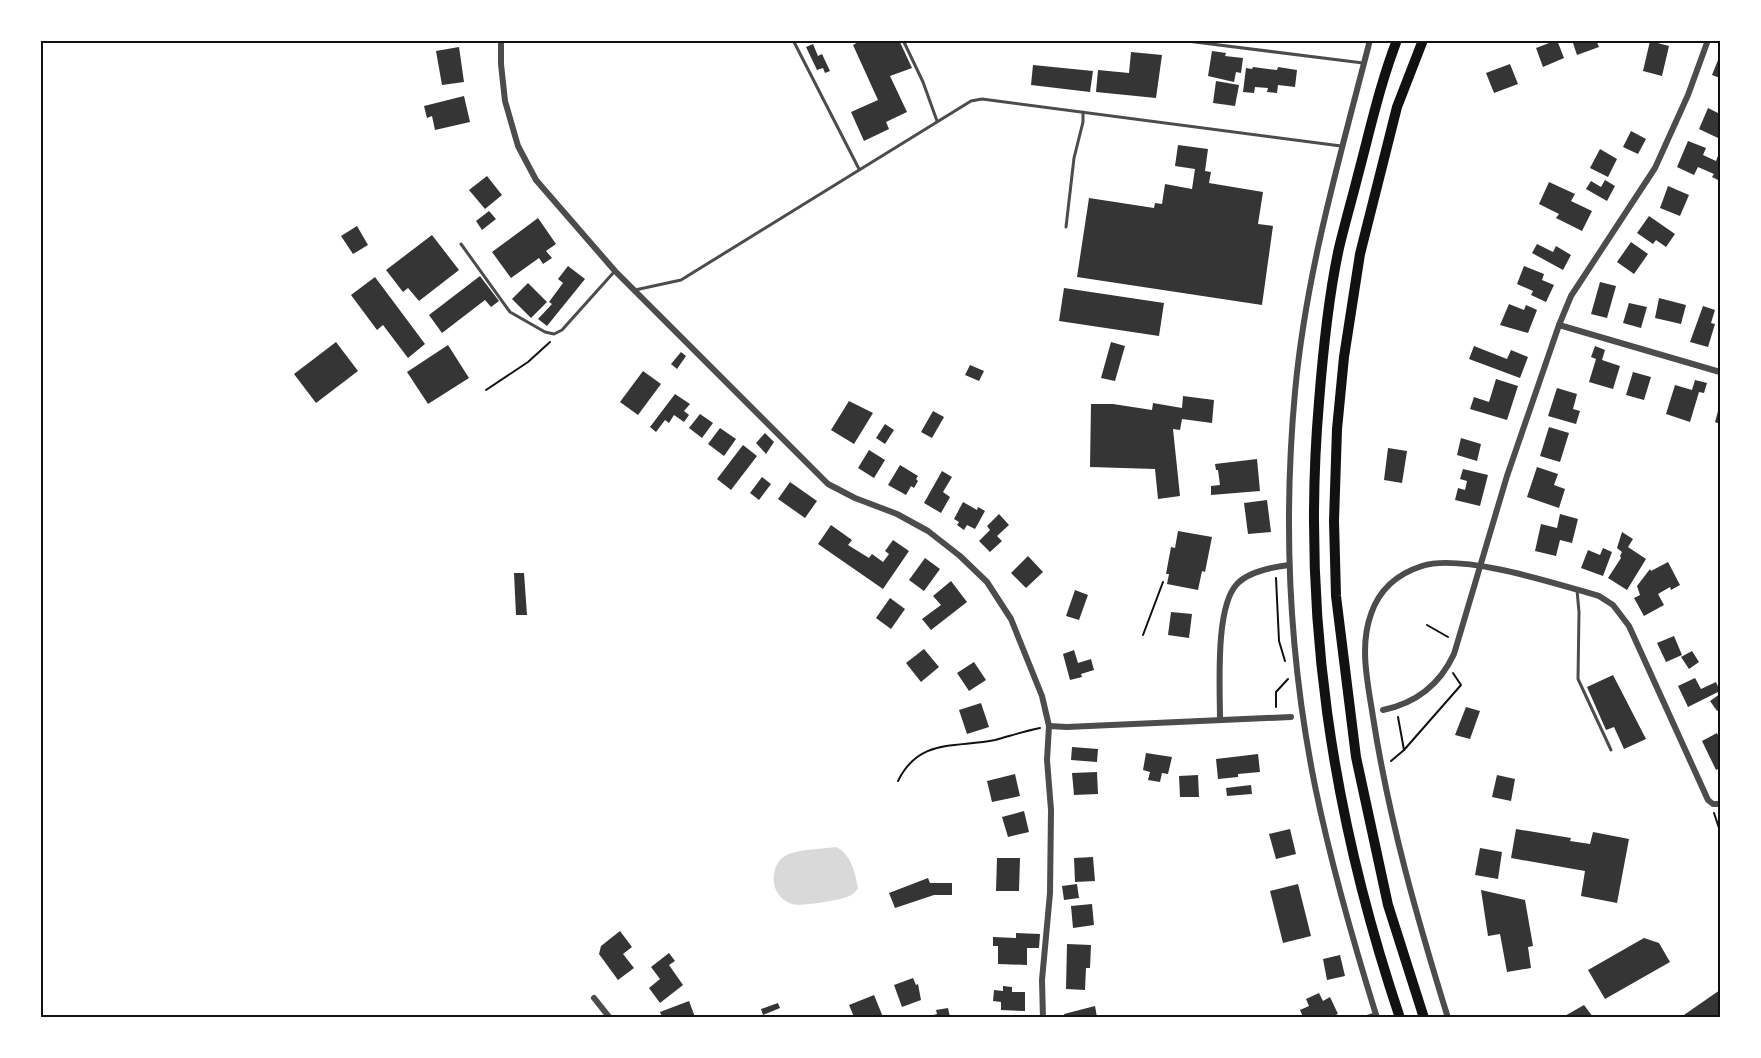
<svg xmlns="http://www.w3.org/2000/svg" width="1761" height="1058" viewBox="0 0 1761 1058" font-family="'DejaVu Sans',sans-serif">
<rect width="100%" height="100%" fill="#fff"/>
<path fill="#d9d9d9" d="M836 847C851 854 855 872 858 888 855 893 852 895 847 897 840 900 799 907 792 904 767 896 769 861 789 854 803 849 821 849 836 847Z"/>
<g fill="#353535">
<path d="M862 40H899L912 68 890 76 907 112 886 122 889 129 864 141 851 112 878 100 853 45Z"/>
<path d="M1557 40 1564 58 1543 67 1536 48Z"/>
<path d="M1572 40H1596L1599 47 1577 55Z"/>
<path d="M1650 41 1669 46 1662 76 1643 71Z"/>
<path d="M813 44 818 56 822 54 830 71 825 73 823 68 817 70 806 47Z"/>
<path d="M459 47 464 82 442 85 436 51Z"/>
<path d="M1212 51 1226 53 1225 56 1243 58 1241 73 1236 72 1234 82 1208 76Z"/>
<path d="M1131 52 1162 55 1156 98 1096 92 1098 70 1129 73Z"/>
<path d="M1720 55V78L1712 75Z"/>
<path d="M1510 64 1518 84 1494 93 1486 73Z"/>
<path d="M1033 65 1093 71 1090 92 1031 85Z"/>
<path d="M1253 67 1277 70 1278 67 1297 70 1295 87 1278 85 1277 93 1267 92 1268 88 1255 87 1254 93 1243 92 1246 68 1252 69Z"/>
<path d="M1216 81 1239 85 1235 106 1213 103Z"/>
<path d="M464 96 470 122 435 130 432 116 427 118 424 106Z"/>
<path d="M1708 108 1720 114V133L1718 138 1699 129Z"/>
<path d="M1631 131 1646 139 1638 154 1623 147Z"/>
<path d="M1688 141 1706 148 1703 155 1716 161 1719 153 1720 154V181L1712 177 1714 174 1698 167 1694 175 1677 167Z"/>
<path d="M1178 145 1208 149 1205 171 1211 172 1209 183 1263 192 1258 224 1273 226 1262 305 1077 277 1089 198 1154 208 1155 203 1162 204 1165 184 1192 189 1195 169 1175 166Z"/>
<path d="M1600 149 1617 159 1608 177 1590 168Z"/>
<path d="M487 176 502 195 485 209 469 190Z"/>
<path d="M1605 180 1615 186 1607 201 1586 189 1591 181 1601 187Z"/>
<path d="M1549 182 1575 194 1571 201 1592 211 1582 231 1556 218 1559 214 1539 204Z"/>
<path d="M1668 186 1689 195 1680 216 1660 208Z"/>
<path d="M489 211 496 219 482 230 476 221Z"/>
<path d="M1649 216 1675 234 1666 247 1656 240 1653 244 1637 233Z"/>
<path d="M538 218 556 244 546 251 552 258 543 264 539 258 511 278 492 252Z"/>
<path d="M357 226 368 245 353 254 341 236Z"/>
<path d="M432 235 459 270 419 301 408 288 403 292 386 270Z"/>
<path d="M1631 242 1648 254 1634 274 1617 262Z"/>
<path d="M1537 244 1553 252 1556 246 1571 255 1563 270 1532 253Z"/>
<path d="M568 266 585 279 547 326 538 319 552 304 549 302 563 283 558 279Z"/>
<path d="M1524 266 1544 274 1542 280 1554 285 1546 302 1531 295 1533 291 1517 284Z"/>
<path d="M480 276 499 301 491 307 485 300 442 333 429 315Z"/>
<path d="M375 277 425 344 408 358 383 325 377 330 351 295Z"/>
<path d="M1600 282 1616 286 1607 318 1591 314Z"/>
<path d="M528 283 547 302 531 318 512 299Z"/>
<path d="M1064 288 1164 303 1159 336 1059 321Z"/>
<path d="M1659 298 1686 305 1681 324 1655 318Z"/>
<path d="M1629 303 1647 307 1641 328 1623 323Z"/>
<path d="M1509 304 1524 310 1526 305 1537 310 1528 333 1500 325Z"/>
<path d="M1703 306 1715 310 1711 323 1715 324 1708 347 1690 342Z"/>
<path d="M336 342 358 371 316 403 294 374Z"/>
<path d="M1111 342 1125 346 1115 381 1101 378Z"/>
<path d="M448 345 469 378 428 404 407 372Z"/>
<path d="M1474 346 1507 359 1511 350 1528 357 1520 378 1469 359Z"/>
<path d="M1595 346 1605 350 1602 360 1620 366 1613 389 1589 382 1596 359 1591 357Z"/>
<path d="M681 352 686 356 677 369 671 364Z"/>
<path d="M970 365 984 371 979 381 965 375Z"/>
<path d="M643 371 661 384 638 415 620 402Z"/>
<path d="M1633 372 1651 377 1644 400 1626 395Z"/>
<path d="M1496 379 1518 386 1507 420 1470 409 1474 397 1489 402Z"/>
<path d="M1695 380 1707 383 1704 393 1699 392 1690 422 1666 414 1675 385 1692 390Z"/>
<path d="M1557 388 1577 394 1573 409 1580 411 1576 424 1548 416Z"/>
<path d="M675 394 690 404 684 411 689 415 684 422 674 415 669 423 665 420 656 432 650 427Z"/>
<path d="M1183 396 1214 400 1212 423 1182 419 1180 430 1173 429 1180 496 1158 499 1155 469 1090 467 1091 404H1113L1152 410 1153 403 1182 408Z"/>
<path d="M849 401 873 413 854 444 831 430Z"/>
<path d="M1720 404V424L1715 422Z"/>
<path d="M933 411 944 417 932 438 921 432Z"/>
<path d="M700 414 713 423 702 438 689 428Z"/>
<path d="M885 424 894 430 885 444 876 438Z"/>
<path d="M1549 427 1569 433 1560 462 1540 456Z"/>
<path d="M720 428 736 439 724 456 708 444Z"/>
<path d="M765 433 774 442 766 454 756 443Z"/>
<path d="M1461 438 1481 444 1477 461 1457 455Z"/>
<path d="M743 445 757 456 731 490 717 479Z"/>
<path d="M1388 448 1407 451 1402 483 1384 480Z"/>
<path d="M869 450 885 460 874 478 858 468Z"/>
<path d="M1257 459 1260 491 1211 495V486L1220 485 1218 470H1216L1215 464Z"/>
<path d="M900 465 918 476 916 479 918 481 914 488 911 486 906 495 888 485Z"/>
<path d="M1537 467 1558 474 1554 485 1565 489 1559 508 1527 497Z"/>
<path d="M1463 469 1488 475 1480 506 1455 500 1458 488 1465 490 1467 481 1460 479Z"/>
<path d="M942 471 952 477 943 492 950 497 941 513 924 503Z"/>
<path d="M762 477 771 484 759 500 750 493Z"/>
<path d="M790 482 817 501 805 518 778 499Z"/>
<path d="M1267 500 1271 532 1248 534 1244 503Z"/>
<path d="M963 502 977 510 978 507 985 511 975 529 967 525 964 530 957 525 959 522 954 519Z"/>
<path d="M999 514 1009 525 997 536 1002 541 990 552 979 541 990 530 987 526Z"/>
<path d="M1560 514 1578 519 1572 543 1560 540 1556 556 1535 551 1541 524 1557 528Z"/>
<path d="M831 525 852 540 848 545 869 558 872 554 883 562 889 554 885 551 893 540 909 551 883 589 818 544Z"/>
<path d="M1178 531 1212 537 1205 572 1202 571 1198 590 1167 584 1169 574H1166L1171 547 1175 548Z"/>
<path d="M1622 532 1633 539 1628 547 1646 559 1627 590 1608 578 1621 558 1620 556 1622 552 1617 548Z"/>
<path d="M1603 548 1612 552 1603 576 1581 568 1588 550 1600 555Z"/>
<path d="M1028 556 1043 572 1026 588 1011 573Z"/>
<path d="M925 558 940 569 924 591 909 580Z"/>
<path d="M1668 562 1680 585 1671 590 1670 587 1658 594 1664 605 1644 616 1634 598 1640 595 1637 586 1650 569 1651 571Z"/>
<path d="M514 573H524L527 615H516Z"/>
<path d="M951 581 967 602 931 630 922 619 941 605 933 596Z"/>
<path d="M1075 590 1088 595 1079 620 1066 616Z"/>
<path d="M890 598 905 609 891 629 876 618Z"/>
<path d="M1171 612 1192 614 1189 638 1168 635Z"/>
<path d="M1674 636 1682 655 1666 662 1657 643Z"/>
<path d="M924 649 939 667 921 682 906 663Z"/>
<path d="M1074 650 1078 663 1091 659 1094 670 1081 674 1082 677 1070 680 1063 654Z"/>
<path d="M1692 651 1699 662 1689 669 1681 657Z"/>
<path d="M974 662 986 680 969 691 957 673Z"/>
<path d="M1613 675 1646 739 1624 749 1614 727 1606 730 1587 687Z"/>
<path d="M1695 678 1701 689 1716 682 1720 691 1688 707 1678 686Z"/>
<path d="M1720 694V709L1717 711 1710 701Z"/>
<path d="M981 703 989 727 967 734 959 710Z"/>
<path d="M1466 707 1480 711 1470 739 1455 735Z"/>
<path d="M1717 733 1720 740V768L1716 770 1702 741Z"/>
<path d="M1072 747 1098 749 1097 762 1071 760Z"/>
<path d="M1146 753 1172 757 1168 774 1162 773 1160 782 1148 780 1150 772 1143 770Z"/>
<path d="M1258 754 1260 772 1238 774V777L1218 779 1216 759Z"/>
<path d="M1097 772 1098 794 1074 795 1072 773Z"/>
<path d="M1015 774 1020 796 992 802 987 781Z"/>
<path d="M1198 775 1199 797H1180L1179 776Z"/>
<path d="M1497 775 1515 779 1511 801 1492 797Z"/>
<path d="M1251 785 1252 794 1227 796 1226 788Z"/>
<path d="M1024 811 1029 832 1008 837 1002 817Z"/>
<path d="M1290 829 1296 854 1276 859 1269 834Z"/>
<path d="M1516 829 1571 838 1570 841 1590 844 1593 832 1629 839 1617 903 1581 896 1585 871 1511 858Z"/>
<path d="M1480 848 1502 852 1498 879 1475 875Z"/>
<path d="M1093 857 1095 881 1075 882 1074 858Z"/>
<path d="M997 858H1020L1019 891H996Z"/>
<path d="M928 878 930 883H952V895H934L895 908 889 893Z"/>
<path d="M1077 884 1079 898 1064 900 1062 886Z"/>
<path d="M1298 884 1311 936 1283 943 1270 891Z"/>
<path d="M1481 890 1525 900 1533 946 1528 947 1531 968 1507 972 1500 934 1488 936Z"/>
<path d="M1092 904 1094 925 1073 928 1071 906Z"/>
<path d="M620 931 632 947 623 954 634 968 618 980 599 954 601 946Z"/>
<path d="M1016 933 1040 934 1039 948H1027V965L998 964V946H993V937L1016 938Z"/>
<path d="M1644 938 1659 943 1670 962 1605 999 1588 970Z"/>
<path d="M1067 944 1091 945 1090 968H1086L1085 990 1066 989Z"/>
<path d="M669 953 675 961 669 965 683 985 660 1003 649 988 660 979 651 967Z"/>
<path d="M1340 955 1345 976 1327 980 1323 959Z"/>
<path d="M913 978 916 985 918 984 921 1000 902 1007 894 985Z"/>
<path d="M1003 986 1012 987V992H1025V1011L1001 1010V1002L993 1001 994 990 1003 991Z"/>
<path d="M1720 990V1015L1717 1017H1681Z"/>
<path d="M1319 993 1323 1001 1330 997 1338 1014 1330 1017H1303L1300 1010 1309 1006 1306 999Z"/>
<path d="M874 995 883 1017H854L849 1005Z"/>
<path d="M689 1001 695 1017H662L660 1012Z"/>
<path d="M778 1003 780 1008 763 1015 761 1009Z"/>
<path d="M1584 1005 1593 1017H1563Z"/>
<path d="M1095 1006 1097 1017H1065L1064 1014Z"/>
<path d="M948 1008 950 1017H926L937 1014 936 1010Z"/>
</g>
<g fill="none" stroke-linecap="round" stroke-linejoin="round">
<g stroke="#111" stroke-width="2">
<path d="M486 390 528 362 550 342"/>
<path d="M1276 578 1279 641 1285 661"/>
<path d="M1427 625 1448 637"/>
<path d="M1143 635 1163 582"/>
<path d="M1276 707V692L1288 679"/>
<path d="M1398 717 1404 750"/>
<path d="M1391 761 1404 750 1461 685 1453 673"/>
<path d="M898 781C919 738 955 748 995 740 1010 736 1025 731 1040 728"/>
<path d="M1714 813 1720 831"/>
</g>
<g stroke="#4c4c4c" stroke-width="3">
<path d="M793 40 859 169"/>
<path d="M903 40 923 82 937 121"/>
<path d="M1179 40 1363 63"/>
<path d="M1066 227 1074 158 1083 122V112"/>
<path d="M461 244 510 312 545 332 554 334 562 330 614 272"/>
<path d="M635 290 681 280 971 101 982 99 1341 146"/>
<path d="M1577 590 1579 612 1578 679 1611 750"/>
</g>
<g stroke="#4c4c4c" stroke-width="6">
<path d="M501 40V64L505 101 518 146 536 180 615 271 828 484 855 498 897 514 928 531 960 556 987 582 1011 619 1042 696 1049 726 1047 760 1051 810 1050 893 1042 980 1043 1018"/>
<path d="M1370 40C1340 157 1306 272 1295 392 1283 523 1289 657 1315 786 1331 864 1353 941 1377 1018"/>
<path d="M1559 325 1720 372"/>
<path d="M1383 710C1417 703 1440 684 1454 654L1507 476 1559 325 1571 296 1655 168 1688 95 1708 40"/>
<path d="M1220 720C1220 686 1215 607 1237 584 1249 571 1273 567 1289 565"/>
<path d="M1049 726 1067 727 1291 717"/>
<path d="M594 998 610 1018"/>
<path d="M1367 1018 1376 1015"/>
<path d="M1448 1018C1417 918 1389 820 1373 717 1368 684 1359 647 1371 614 1379 590 1397 574 1422 566 1462 553 1557 584 1599 596L1613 605 1629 626 1708 800 1713 804H1720"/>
</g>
<g stroke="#111" stroke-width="10">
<path d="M1397 40C1380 84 1370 130 1358 175 1352 199 1345 223 1339 248 1328 298 1323 351 1319 402 1301 613 1332 816 1400 1018"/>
<path d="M1423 40 1397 107 1360 254 1344 357 1337 429 1334 521 1336 596 1356 757 1388 905 1424 1018"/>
</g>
</g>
<rect width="1761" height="1058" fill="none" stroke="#ffffff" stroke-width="84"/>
<rect x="42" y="42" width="1677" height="974" fill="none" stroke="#111" stroke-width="2"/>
</svg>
